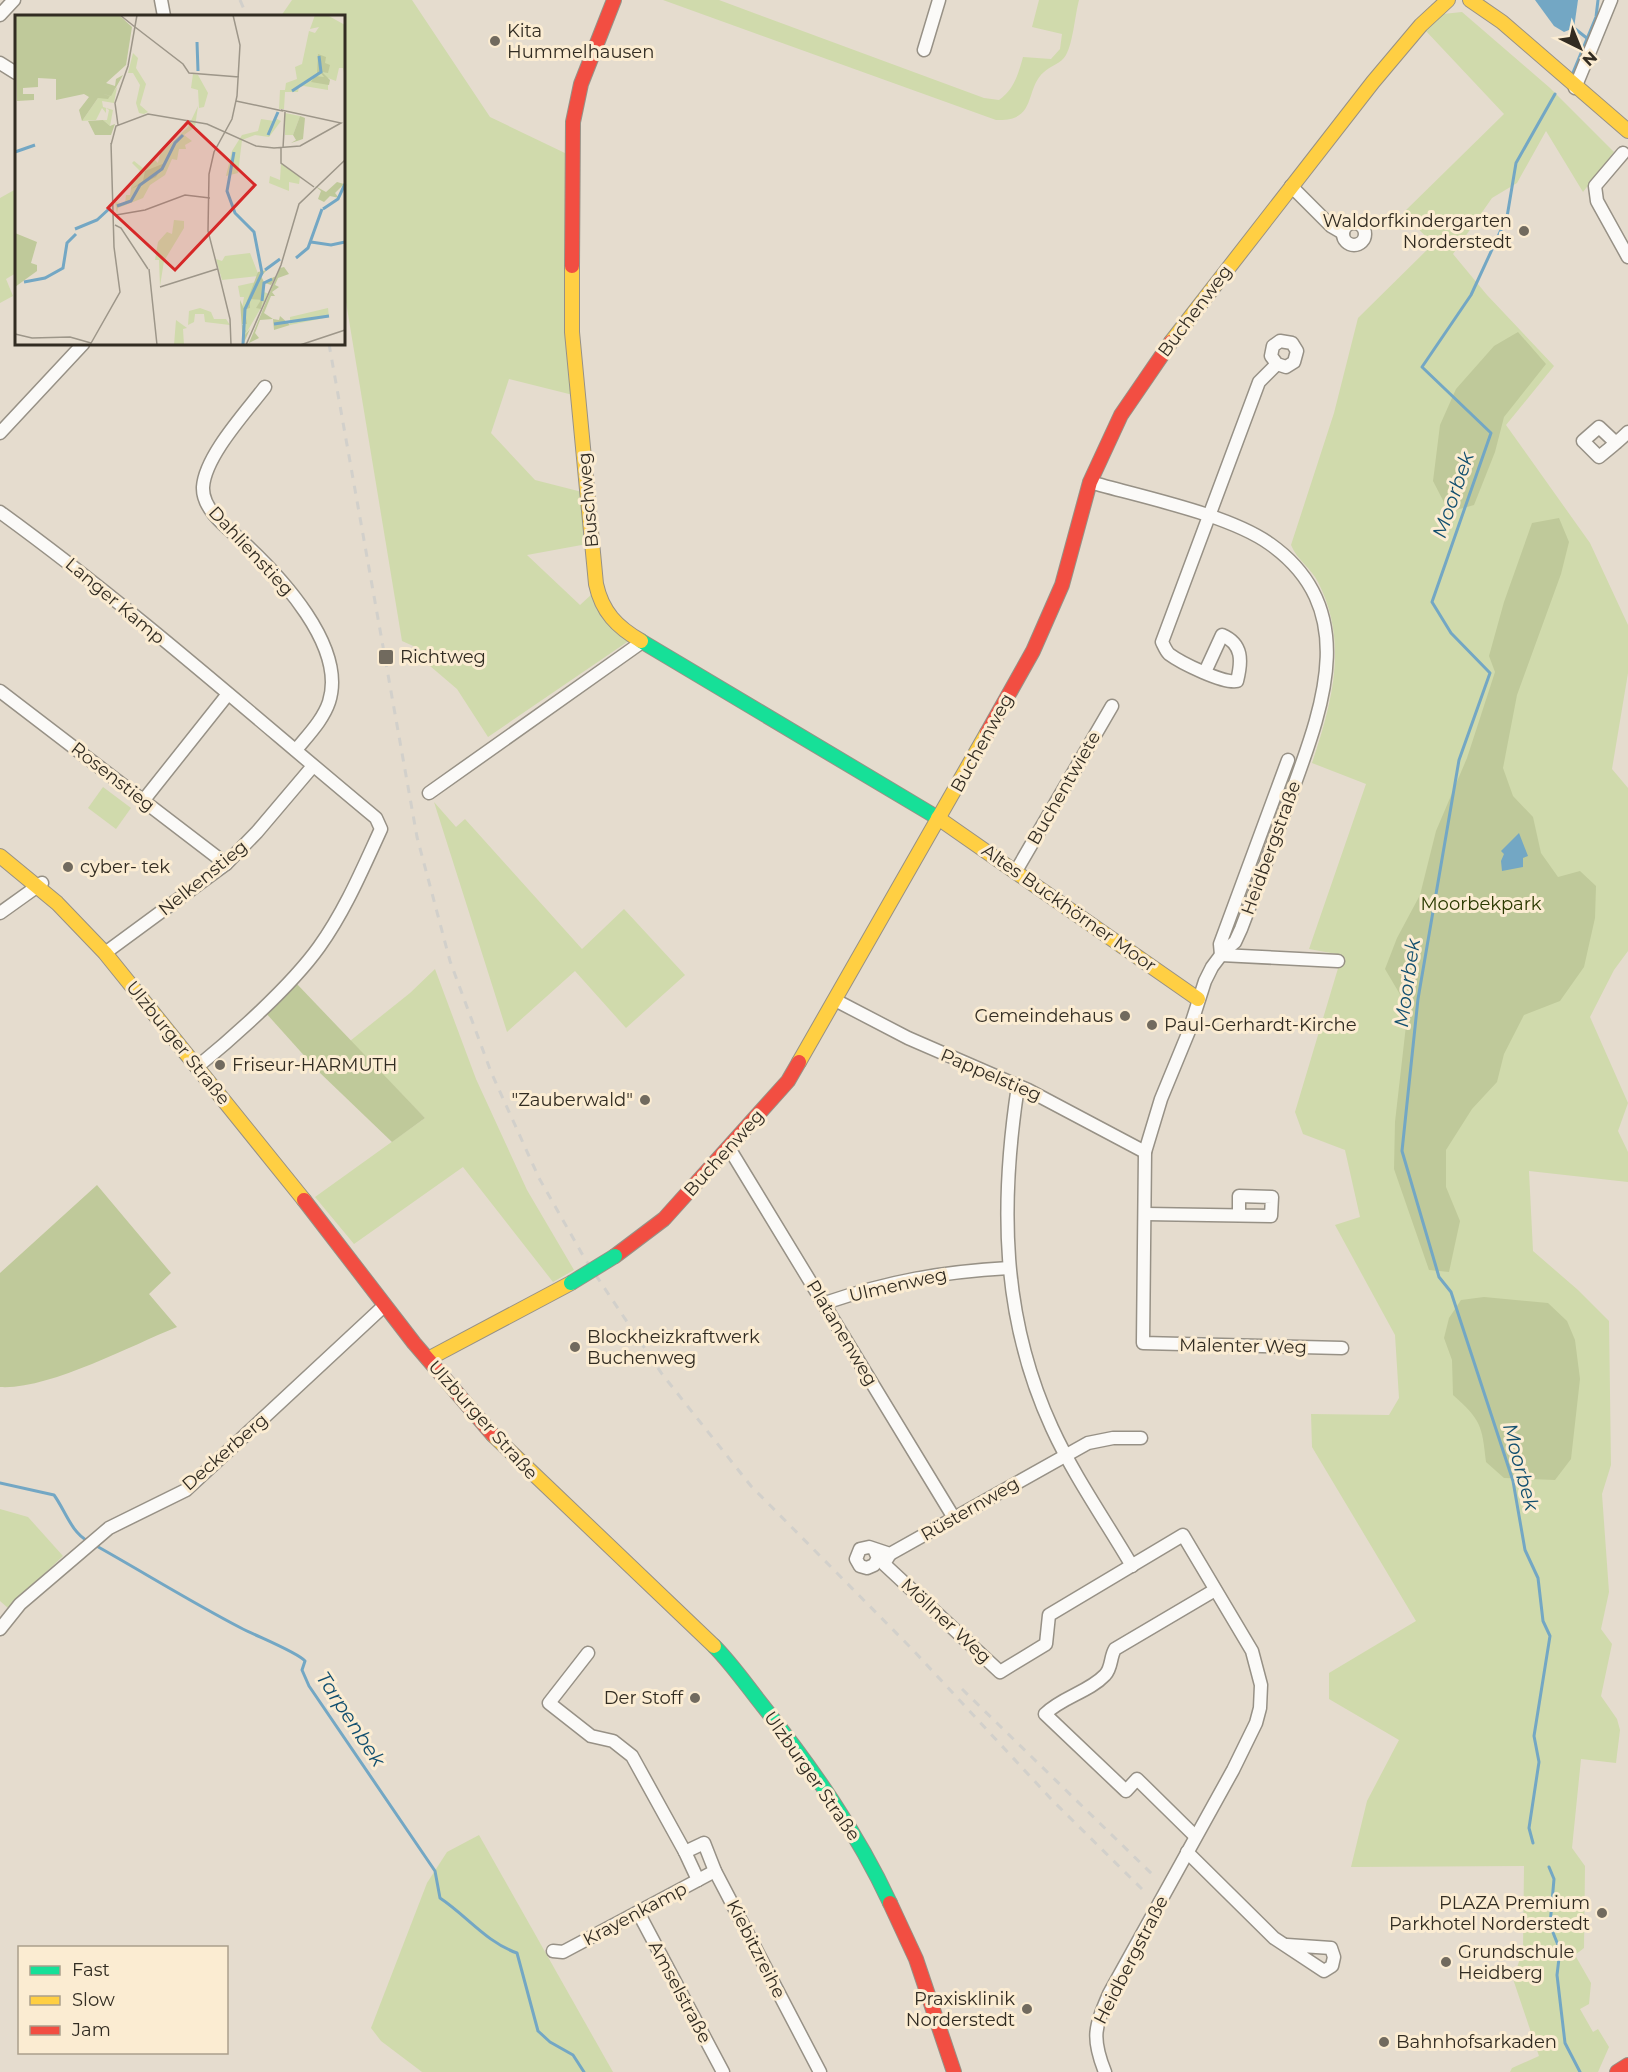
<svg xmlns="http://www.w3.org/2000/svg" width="1628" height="2072" viewBox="0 0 1628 2072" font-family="Montserrat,sans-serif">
<rect width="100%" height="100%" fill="#e5dcce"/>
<g fill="#d0daac">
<path d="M292 0H412L490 117 567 154 573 395 509 379 491 433 535 480 582 492 587 544 527 555 580 605 593 593 630 640 488 737 457 689 423 660 420 649 402 641 344 290V16H281Z"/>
<path d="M663 0H719L984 98 999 100C1014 89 1018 75 1023 57L1051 59 1060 49 1062 34 1032 27 1039 0H1079C1075 15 1073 43 1066 55 1061 64 1051 65 1044 72 1024 89 1038 122 996 120Z"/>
<path d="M1462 12 1550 88 1614 152 1583 192 1546 131 1517 183 1492 198 1453 254 1487 295 1554 366 1506 425 1590 543 1628 625V673L1612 769 1628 788V951L1614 970 1590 1017 1628 1103 1618 1131 1628 1152V1182L1529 1171 1533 1251 1578 1290 1609 1321 1611 1465 1602 1494 1609 1592 1601 1629 1612 1644 1601 1696 1617 1719 1620 1730 1616 1763 1581 1759 1572 1848 1585 1866 1584 1948 1575 1955 1591 1983 1589 2004 1580 2009 1593 2032 1598 2029 1609 2047 1598 2072H1510L1512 2068 1539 2056 1513 1979 1523 1950 1524 1866 1351 1867 1367 1801 1399 1740 1329 1699V1673L1416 1621 1312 1447 1311 1414 1389 1415 1399 1398 1395 1335 1335 1225 1360 1217 1345 1150 1303 1134 1295 1112 1342 955 1309 949 1366 784 1312 763C1332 702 1349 643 1318 582 1311 568 1297 560 1291 545L1334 413 1358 318 1433 244 1403 213 1504 114 1425 30 1443 14Z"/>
<path d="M16 189V273L6 279 13 296 0 303V198Z"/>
<path d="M103 787 131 808 116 829 88 808Z"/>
<path d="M434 802 456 827 465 819 582 949 624 909 685 975 626 1028 575 971 507 1032Z"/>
<path d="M435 969 476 1079 527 1190 574 1270 553 1282 463 1167 354 1244 315 1197 425 1118 350 1041 410 993Z"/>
<path d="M0 1509 28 1517 63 1556 8 1608 0 1601Z"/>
<path d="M479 1835 613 2072H422L381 2041 371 2028 427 1883 447 1852Z"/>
</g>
<g fill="#bfc99a">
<path d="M1518 332 1546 364 1504 417 1495 452 1474 505 1449 512 1433 481 1440 425 1456 389 1494 346Z"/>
<path d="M1559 518 1569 542 1561 574 1517 695 1503 768 1513 796 1533 817 1541 853 1558 877 1580 871 1596 886 1595 918 1584 967 1560 1001 1524 1015 1504 1054 1497 1082 1472 1109 1446 1150V1187L1460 1221 1449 1272 1429 1270 1394 1169 1395 1122 1408 1008 1385 969 1397 938 1420 895 1436 831 1467 758 1495 672 1489 656 1504 602 1532 523Z"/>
<path d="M296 983 425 1118 392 1142 318 1071 265 1012Z"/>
<path d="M97 1185 171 1273 149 1294 177 1327C130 1346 48 1390 0 1387V1273Z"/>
<path d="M1484 1297 1548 1303 1567 1321 1575 1340 1580 1379 1571 1459 1555 1480 1504 1478 1486 1462C1482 1425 1481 1420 1453 1395L1452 1360 1444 1338 1449 1318 1461 1300Z"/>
</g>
<g fill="#73a7c4">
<path d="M1535 0H1578L1574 28 1564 32 1554 26Z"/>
<path d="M1519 833 1528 856 1523 858V867L1502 871 1501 861 1504 854 1501 851Z"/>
</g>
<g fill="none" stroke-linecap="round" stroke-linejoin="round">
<g stroke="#73a7c4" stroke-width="3">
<path d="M1574 28 1588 39"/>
<path d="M1572 75 1596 17 1598 0"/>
<path d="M0 1483 54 1495C65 1510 71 1532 88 1541"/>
<path d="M93 1544C143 1572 191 1602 241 1628 256 1636 297 1652 305 1661L302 1670 309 1686 435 1871 440 1898C467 1916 486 1942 517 1953L538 2031 550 2042 573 2055 584 2072"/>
<path d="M1533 1843 1529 1828 1539 1762 1534 1736 1550 1636 1543 1621 1538 1578 1525 1550 1513 1481 1451 1292 1439 1277 1402 1151 1418 999 1459 760 1490 673 1451 633 1432 602 1491 433 1422 367 1471 295 1507 217 1516 163 1555 94"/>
<path d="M1549 1867 1554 1879 1550 1925 1560 1950 1557 1975 1565 2043 1580 2072"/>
</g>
<g stroke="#979186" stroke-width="15">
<g id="street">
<path d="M161 0 164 16"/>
<path d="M0 15 14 0"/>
<path d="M924 50 939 0"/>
<path d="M0 63 16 73"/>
<path d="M1575 88 1611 0"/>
<path d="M1623 153 1595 186 1597 201 1628 257"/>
<path d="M1291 186 1331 226 1343 233"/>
<circle cx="1354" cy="234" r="11"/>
<path d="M265 387C246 412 205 456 203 487 202 509 226 527 242 541 279 575 347 646 329 702 323 720 308 735 296 750"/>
<path d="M0 433 83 344"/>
<path d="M1616 443 1599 427 1583 441 1599 457C1609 449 1619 441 1628 432"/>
<path d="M1090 482C1141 497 1228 514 1270 544 1363 610 1321 711 1290 797 1274 841 1258 885 1241 929L1235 942 1224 951 1212 967 1205 981 1189 1031 1161 1099 1145 1152 1143 1343 1342 1348"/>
<path d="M0 512C131 607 252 715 376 818L381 829C363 868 345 911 319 947 291 986 235 1036 197 1067"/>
<path d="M1205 672 1222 635C1243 644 1242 661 1237 681 1224 684 1181 663 1169 654 1166 651 1164 646 1162 642L1259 382 1277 364 1286 367 1294 362 1297 351 1292 343 1280 341 1273 346 1271 356 1277 364"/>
<path d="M0 691 226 864"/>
<path d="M1288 760 1220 944 1221 955 1338 961"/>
<path d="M429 793 642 642"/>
<path d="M143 801 228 694"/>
<path d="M1016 871 1112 706"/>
<path d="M0 913 42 883"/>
<path d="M105 953 226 864 257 832 313 766"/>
<path d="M835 1000 908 1038 1028 1090 1145 1152"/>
<path d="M1018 1086C1000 1204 1001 1317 1052 1428 1074 1476 1105 1520 1132 1566"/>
<path d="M729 1148 954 1518"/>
<path d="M1146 1214 1271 1216 1272 1197 1239 1196V1215"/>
<path d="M825 1303C890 1281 940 1272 1009 1268"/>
<path d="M874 1549 878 1558 874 1565 867 1568 860 1566 856 1559 860 1549 869 1547 890 1554 1088 1443 1113 1438H1141"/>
<path d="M890 1554 884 1564 1000 1672 1046 1644 1049 1615 1183 1535 1252 1651 1261 1685 1260 1708 1256 1723 1233 1770 1109 1994C1095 2027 1091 2037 1105 2072"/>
<path d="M0 1629 20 1604 109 1528 186 1490 385 1305"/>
<path d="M588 1653 549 1703 591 1736 613 1741 632 1756 685 1852"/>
<path d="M1195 1836 1137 1779 1126 1791 1045 1714C1062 1697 1089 1692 1105 1675 1112 1668 1110 1657 1115 1649L1215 1590"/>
<path d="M1187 1852 1274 1938 1324 1971 1332 1966 1334 1957 1331 1948 1287 1945"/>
<path d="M698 1880 685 1852 704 1843 715 1871 820 2072"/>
<path d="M638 1912 723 2072"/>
<path d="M553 1951 563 1952 715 1871"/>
</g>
</g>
<g stroke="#979186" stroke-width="16">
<g id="fast">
<path d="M641 641 938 818"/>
<path d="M714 1646C732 1664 747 1686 763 1706 812 1768 857 1832 890 1903"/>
</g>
</g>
<g stroke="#979186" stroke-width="16">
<g id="slow">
<path d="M1470 0 1502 22 1628 131"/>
<path d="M572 266V332L596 584C602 612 617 627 641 641"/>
<path d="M1171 342 1373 82 1421 25 1448 0"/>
<path d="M938 818 1198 999"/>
<path d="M0 856 57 903 105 953 304 1200"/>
<path d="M799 1062 987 733"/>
<path d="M428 1359 571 1283"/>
<path d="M493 1435 714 1646"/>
</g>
</g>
<g stroke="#979186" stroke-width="16">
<g id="jam">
<path d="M572 266 573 122 581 84 614 0"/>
<path d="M987 733 1033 651 1062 585 1090 482 1121 415 1171 342"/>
<path d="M304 1200 414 1343 493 1435"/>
<path d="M615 1256 664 1219 788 1081 799 1062"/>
<path d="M890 1903 916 1959 954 2072"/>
<path d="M1617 2072 1628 2065"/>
</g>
</g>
<use href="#street" stroke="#fbfaf8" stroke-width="12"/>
<use href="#fast" stroke="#16e098" stroke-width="14"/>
<use href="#slow" stroke="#ffcf43" stroke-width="14"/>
<use href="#jam" stroke="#f24e42" stroke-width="14"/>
<g stroke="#d2d0cb" stroke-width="3" stroke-dasharray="8 8" stroke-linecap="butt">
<path d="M240 0 247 16"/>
<path d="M329 344 417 837 450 961 491 1072 539 1178 585 1259 662 1374 751 1486 913 1650 1052 1800 1146 1893"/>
<path d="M962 1689 1154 1876"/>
</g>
<g stroke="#979186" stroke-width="16" stroke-linecap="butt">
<path id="fast-bridge" d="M571 1283 615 1256"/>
</g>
<use href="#fast-bridge" stroke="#16e098" stroke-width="14"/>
</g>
<g fill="#716a5e" stroke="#fbecd2" stroke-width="2">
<circle cx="495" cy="41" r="6"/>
<circle cx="1524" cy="231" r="6"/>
<rect x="378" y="649" width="16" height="16" rx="3"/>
<circle cx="68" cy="867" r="6"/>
<circle cx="1125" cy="1016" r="6"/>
<circle cx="1152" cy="1025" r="6"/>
<circle cx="220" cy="1065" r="6"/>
<circle cx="645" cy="1100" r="6"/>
<circle cx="575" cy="1347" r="6"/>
<circle cx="695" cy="1698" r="6"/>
<circle cx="1602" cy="1913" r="6"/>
<circle cx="1446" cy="1962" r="6"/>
<circle cx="1027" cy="2009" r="6"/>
<circle cx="1384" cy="2042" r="6"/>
</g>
<g text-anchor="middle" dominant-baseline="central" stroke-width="6" stroke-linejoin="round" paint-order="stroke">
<g font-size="18" fill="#322c22" stroke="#fbecd2" text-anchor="start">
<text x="507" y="31">Kita<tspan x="507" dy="21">Hummelhausen</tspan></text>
<text x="1512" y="221" text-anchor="end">Waldorfkindergarten<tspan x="1512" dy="21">Norderstedt</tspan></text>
<text x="400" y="657">Richtweg</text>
<text x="80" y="867">cyber- tek</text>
<text x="1113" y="1016" text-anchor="end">Gemeindehaus</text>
<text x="1164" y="1025">Paul-Gerhardt-Kirche</text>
<text x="232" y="1065">Friseur-HARMUTH</text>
<text x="633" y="1100" text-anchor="end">"Zauberwald"</text>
<text x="587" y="1337">Blockheizkraftwerk<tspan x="587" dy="21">Buchenweg</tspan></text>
<text x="683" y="1698" text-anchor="end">Der Stoff</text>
<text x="1590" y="1903" text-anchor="end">PLAZA Premium<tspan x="1590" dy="21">Parkhotel Norderstedt</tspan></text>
<text x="1458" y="1952">Grundschule<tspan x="1458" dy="21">Heidberg</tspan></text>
<text x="1015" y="1999" text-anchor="end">Praxisklinik<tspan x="1015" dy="21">Norderstedt</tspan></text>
<text x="1396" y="2042">Bahnhofsarkaden</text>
</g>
<g font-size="18" fill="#322c22" stroke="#fbecd2">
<text transform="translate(1195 311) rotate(-53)">Buchenweg</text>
<text transform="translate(588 500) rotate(-95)">Buschweg</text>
<text transform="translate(251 551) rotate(47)">Dahlienstieg</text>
<text transform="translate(115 601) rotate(40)">Langer Kamp</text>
<text transform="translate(982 743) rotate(-61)">Buchenweg</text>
<text transform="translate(113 777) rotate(38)">Rosenstieg</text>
<text transform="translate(1064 788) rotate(-60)">Buchentwiete</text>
<text transform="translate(1271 848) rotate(-70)">Heidbergstraße</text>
<text transform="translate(203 878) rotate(-39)">Nelkenstieg</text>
<text transform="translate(1069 908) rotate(35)">Altes Buckhörner Moor</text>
<text transform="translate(178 1043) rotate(51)">Ulzburger Straße</text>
<text transform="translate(991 1075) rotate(23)">Pappelstieg</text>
<text transform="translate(724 1153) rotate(-48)">Buchenweg</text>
<text transform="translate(898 1285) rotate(-13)">Ulmenweg</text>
<text transform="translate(842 1333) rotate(59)">Platanenweg</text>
<text transform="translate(1243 1346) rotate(1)">Malenter Weg</text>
<text transform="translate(483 1420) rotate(48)">Ulzburger Straße</text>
<text transform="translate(225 1452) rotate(-41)">Deckerberg</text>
<text transform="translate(970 1509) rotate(-30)">Rüsternweg</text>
<text transform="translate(946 1621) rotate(43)">Möllner Weg</text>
<text transform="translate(812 1776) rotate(55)">Ulzburger Straße</text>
<text transform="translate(635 1914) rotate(-28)">Krayenkamp</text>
<text transform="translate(756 1949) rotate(63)">Kiebitzreihe</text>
<text transform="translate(1131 1960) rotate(-63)">Heidbergstraße</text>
<text transform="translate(680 1992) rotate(62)">Amselstraße</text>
</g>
<g font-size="18" fill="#2a3900" stroke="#fbecd2">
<text x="1481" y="904">Moorbekpark</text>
</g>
<g font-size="20" font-style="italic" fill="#124f6f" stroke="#fbecd2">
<text transform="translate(1453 495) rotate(-71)">Moorbek</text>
<text transform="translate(1407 983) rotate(-82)">Moorbek</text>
<text transform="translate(1521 1467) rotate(75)">Moorbek</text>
<text transform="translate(351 1719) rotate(57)">Tarpenbek</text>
</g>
</g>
<g transform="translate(15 15)">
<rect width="330" height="330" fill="#e5dcce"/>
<path d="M300 0H312L330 10V63L328 53H324L321 66 313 63V75L289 71 284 72 283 77H270L269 94H264L265 75H270L271 68 282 64 280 52 287 49 294 16 300 18 304 12 295 14ZM118 38 123 43 121 53 131 69 125 90 133 97 129 99 124 98 121 88 125 70 118 58H113ZM178 59 183 60 193 78 189 92 184 93 183 75 176 73ZM102 72 99 88 87 86 88 92 98 95 95 111 88 105H92L94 95 91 93V98L87 93 81 105 67 106 83 83 93 82 88 80 96 79ZM183 91 180 112 169 120 177 126 170 130 171 134H164L162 145 157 144 150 160 135 170 128 183 103 193 102 199 100 187 110 189 111 180H115L117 167 124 162 125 156 117 148 119 146 129 154 138 143 143 148 145 139 173 112ZM270 98 285 101 278 120H270ZM260 103 266 106 254 122 240 120 227 125 223 158 211 161 217 136 227 120 243 116 246 104 259 106ZM266 148 285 162 284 169 274 167V176L254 168 255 161 265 165ZM159 205 169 206V213L149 246 145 271 144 245H140L143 227 152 217 157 219ZM235 238 244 261 207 265 201 244 207 246 210 241ZM241 267 229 294H227L229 282H225L223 271ZM250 268 249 277 254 279 229 322 227 296 235 293 232 291 236 283 246 285ZM185 293 196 297 199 304H211L215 310 190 307 189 299H180L179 307 173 310 174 296ZM313 293 314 302 275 310V302ZM161 305 172 313 168 314 169 330H159Z" fill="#d0daac"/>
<path d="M0 0H104L117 12 111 50 91 68 100 71 101 64 108 60 96 81 88 79 95 81 93 84 83 83 67 106 64 95 74 82 69 79 41 85V64L23 63V72L8 73V79H19V85L2 86ZM303 39 311 42 310 48 315 50 313 58 307 57 315 65 314 70 296 67 300 61 309 62 306 58 302 60ZM285 101 290 103 288 124 276 128 281 125 278 120ZM88 105 95 111 100 109 96 120H80L73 106ZM150 148 141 162 116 174 128 166 130 156ZM322 167 329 169 320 178 324 183 315 181 309 187 303 184 306 176 300 171 311 177ZM0 218 22 227 16 248 22 250V256L0 272ZM269 252 274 259 263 263 260 270 264 272 257 277 260 281H256L249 298 258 304 264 305 265 301 275 310 259 315 258 304 245 305 240 318 244 323 234 328 265 253ZM252 255 246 261 249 267 261 261 256 270 250 268 246 294 241 293 246 285 235 284V293L230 295 232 309H227L231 316 228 322 235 314 228 330 225 285 229 294 243 257Z" fill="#bfc99a"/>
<path fill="none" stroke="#73a7c4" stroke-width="3" d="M182 27 183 56M277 76 306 57 304 41M253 120 263 97M0 137 20 130M219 137 212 176 220 198 239 217 247 258 230 294 228 329M102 191 116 186 125 170 147 154 160 128 168 120M308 194 323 184 330 169M60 214 82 205 95 193M296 227 316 230 330 227M281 243 293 233 307 194M250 255 265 244M9 267 30 263 48 253 52 228 61 219M247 286 249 268 257 264M259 309 314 301"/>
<path fill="none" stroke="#9d9689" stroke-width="1.5" d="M105 0 120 12M120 12 168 49 174 58 224 62M221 86 268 96M103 110 100 88 113 51 122 0M96 130 101 111 133 99 192 109 241 131 259 133 285 131 326 108 266 95M266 133V148L299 172M268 133 270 97M101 200 130 195 170 180 195 183M100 210 106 213 133 254M134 254 142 330M203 255 193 216 194 159 199 137 217 104 222 81 225 30 218 0M203 255 215 304 216 330M145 272 202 254M0 319 17 323 55 322 76 328M75 330 105 277 99 232 96 128M231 330 266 250 284 189 330 145M285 330 330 315"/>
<path fill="#d62828" fill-opacity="0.15" stroke="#d62828" stroke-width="3" d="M173 107 240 170 160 255 93 193Z"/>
<rect width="330" height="330" fill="none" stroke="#322c22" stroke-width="3"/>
</g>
<rect x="18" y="1946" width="210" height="108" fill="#fbecd2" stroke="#ab9f8c" stroke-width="1.5"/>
<rect x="30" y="1966" width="30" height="9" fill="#16e098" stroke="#ab9f8c" stroke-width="1.5"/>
<text x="72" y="1976" font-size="18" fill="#322c22">Fast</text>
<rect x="30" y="1996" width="30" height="9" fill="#ffcf43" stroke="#ab9f8c" stroke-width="1.5"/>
<text x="72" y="2006" font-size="18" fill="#322c22">Slow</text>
<rect x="30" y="2026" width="30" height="9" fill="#f24e42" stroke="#ab9f8c" stroke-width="1.5"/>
<text x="72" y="2036" font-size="18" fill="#322c22">Jam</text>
<g transform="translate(1580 48) rotate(137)" stroke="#fbecd2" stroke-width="4.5" paint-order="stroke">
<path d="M0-4.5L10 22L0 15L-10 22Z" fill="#322c22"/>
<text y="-9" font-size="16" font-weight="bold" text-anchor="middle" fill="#322c22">N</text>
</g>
</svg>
